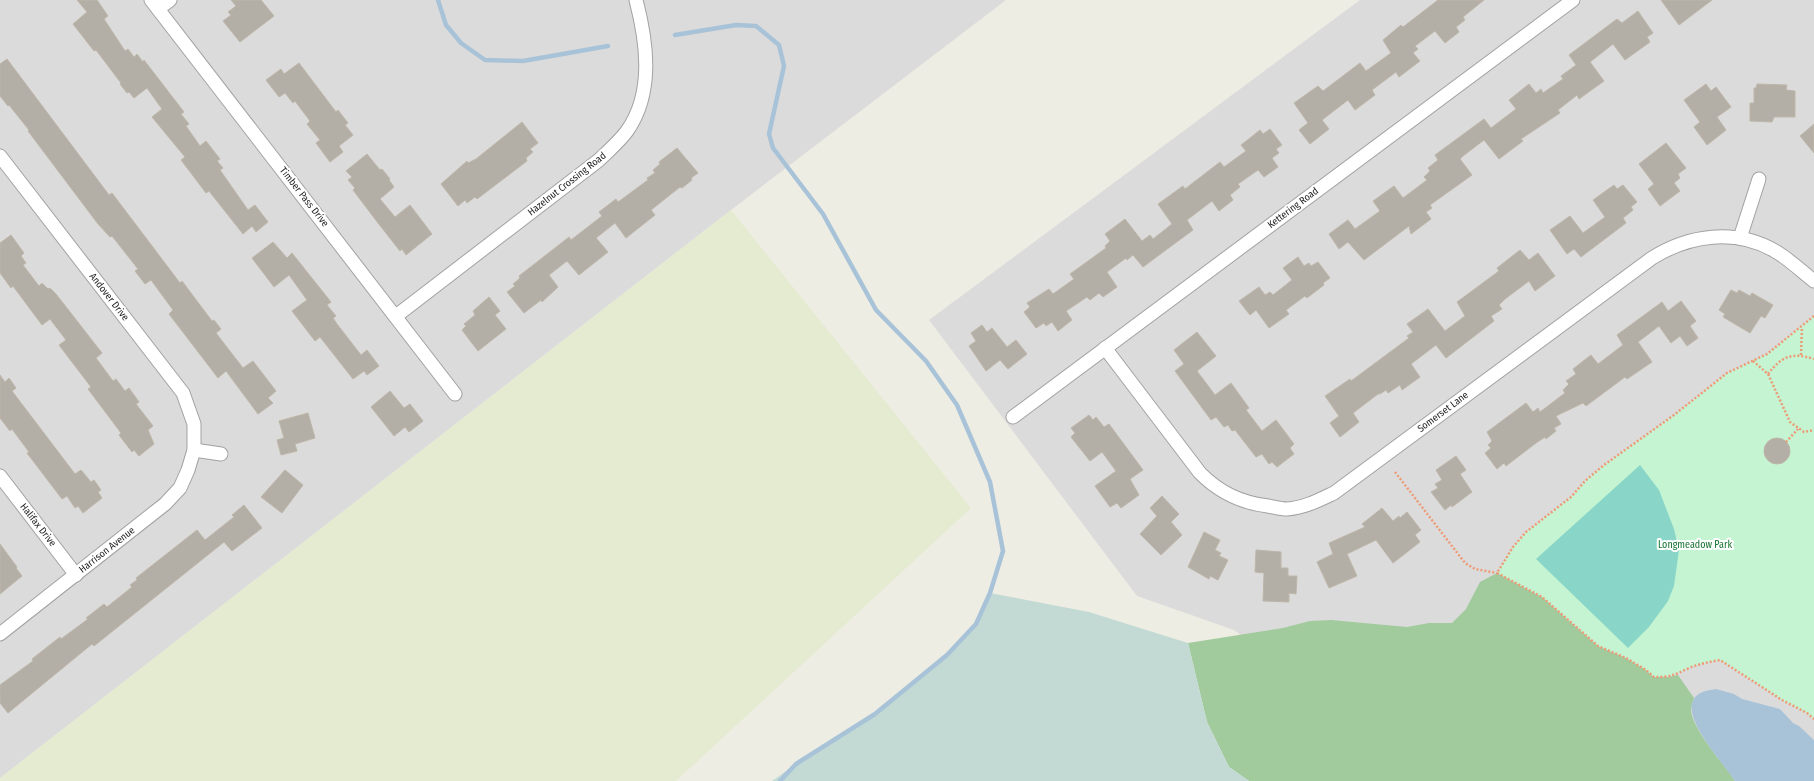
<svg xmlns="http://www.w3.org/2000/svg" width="1814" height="781" viewBox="0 0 1814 781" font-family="'Fira Sans Condensed',sans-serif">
<rect width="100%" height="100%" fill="#eeede4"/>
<g fill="#dcdbdb">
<path d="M0 0H1006L731 210 0 778Z"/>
<path d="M1360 0H1814V781H1443L1234 630 1137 596 929 320Z"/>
</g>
<path fill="#e4ebd1" d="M731 210 971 508 676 781H0V778Z"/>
<path fill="#a1ca9d" d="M1497 573 1542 597 1598 646 1626 658 1646 670 1654 677H1668L1678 675 1694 698C1693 702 1691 706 1691 710 1692 729 1724 764 1735 781H1249L1229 767 1207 722 1188 643 1283 628 1310 621 1331 620 1407 627 1429 623H1452L1466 609 1480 582Z"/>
<path fill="#c3dad4" d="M990 593 1089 612 1188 643 1207 722 1229 767 1249 781H772L796 764 875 714 947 655 976 624Z"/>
<path fill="#c5f4d2" d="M1814 316V719L1807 713 1782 700 1720 660C1709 662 1699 664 1689 668 1674 675 1672 677 1654 677L1646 670 1626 658 1598 646 1542 597 1497 573 1513 547 1526 532 1571 497 1585 481 1604 465 1674 415 1727 373 1767 354Z"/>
<path fill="#89d6c8" d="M1640 465 1659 490 1674 529 1679 550 1674 586 1668 601 1649 627 1628 648 1536 559Z"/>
<path fill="#a8c3d8" d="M1716 689 1734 694 1742 699 1780 709 1793 723 1799 726 1814 740V781H1735C1724 764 1681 718 1694 699 1697 692 1709 690 1716 689Z"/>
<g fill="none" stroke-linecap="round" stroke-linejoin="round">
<g stroke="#a8c3d8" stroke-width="4.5">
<path d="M438 0 446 25 461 43 485 60 523 61 608 46"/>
<path d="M675 35 736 25 756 26 779 45 784 66 769 134 773 148 823 214 876 310 926 361 957 405 990 482 1003 551 990 593 976 624 947 655 875 714 796 764 780 781"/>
</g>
</g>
<g fill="#b3afa7" stroke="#beb6a8">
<path d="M77 0H97L108 16 104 19 125 51 128 49 134 57 137 54 143 62 144 60 184 112 181 114 189 124 186 126 200 146 206 141 220 159 217 161 223 168 220 170 248 210 255 205 268 222 256 232 252 226 243 234 209 191 206 193 181 160 185 157 152 117 162 109 147 88 134 98 129 92 127 93 120 84 121 83 96 50 94 51 73 24 87 12Z"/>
<path d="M231 0H261L274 16 240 42 223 21 231 15 228 12 236 6Z"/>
<path d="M1438 0H1484L1463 17 1465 20 1456 27 1459 32 1445 43 1435 31 1415 46 1418 49 1413 53 1420 61 1399 77 1396 72 1372 90 1375 95 1355 110 1348 100 1322 120 1329 129 1310 144 1299 130 1308 123 1294 103 1318 86 1323 91 1360 63 1366 71 1391 53 1383 40 1401 25 1403 27Z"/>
<path d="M1661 0H1712L1679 25Z"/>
<path d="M1638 11 1653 33 1647 37 1650 42 1625 60 1613 44 1590 62 1604 81 1579 99 1577 95 1558 110 1560 113 1521 139 1523 141 1499 159 1484 140 1463 156 1460 159 1472 175 1430 205 1432 208 1426 212 1431 219 1411 234 1409 226 1364 260 1348 242 1339 249 1329 234 1348 220 1355 229 1380 211 1373 201 1394 186 1403 198 1427 180 1424 177 1430 171 1428 168 1438 160 1435 155 1484 119 1491 128 1516 109 1509 100 1529 84 1536 93 1541 89 1543 93 1563 79 1561 76 1576 65 1569 55 1617 19 1622 23Z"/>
<path d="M7 59 109 195 112 193 180 283 182 281 212 321 214 320 221 329 216 333 243 368 253 361 276 391 268 398 273 403 258 414 226 371 218 378 169 314 173 310 151 280 145 284 135 271 138 269 112 236 110 237 98 224 28 131 29 130 9 105 8 106 0 96V64Z"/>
<path d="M299 63 336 112 338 110 348 123 345 125 353 135 339 146 343 152 330 162 316 143 320 140 307 124 310 121 295 101 293 103 285 93 279 97 266 80 281 69 284 74Z"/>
<path d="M1706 84 1711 91 1716 87 1731 107 1717 117 1726 130 1707 145 1694 127 1700 122 1684 100Z"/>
<path d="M1757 84 1787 85 1786 90 1795 91V117H1774L1772 122 1750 121V103H1754V88H1756Z"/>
<path d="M522 122 538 143 530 149 533 152 526 158 527 161 477 199 475 197 467 203 465 200 458 206 441 184 467 161 468 163 476 159Z"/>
<path d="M1814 124V153L1800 136Z"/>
<path d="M1270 129 1282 145 1276 149 1279 153 1272 158 1278 167 1264 177 1258 170 1238 184 1240 187 1230 195 1233 200 1219 211 1212 201 1187 220 1193 230 1143 267 1133 255 1127 260 1126 258 1107 272 1117 287 1103 297 1099 293 1090 300 1087 297 1066 311 1072 320 1058 331 1052 322 1046 326 1044 323 1036 328 1024 312 1030 307 1027 303 1049 289 1053 294 1074 279 1070 274 1106 248 1105 246 1110 241 1105 234 1125 219 1142 241 1150 235 1153 239 1172 224 1158 204 1183 186 1185 189 1220 162 1224 167 1246 151 1241 145 1250 138 1260 130 1263 134Z"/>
<path d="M1666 143 1686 168 1678 174 1680 178 1674 183 1680 191 1660 206 1648 189 1654 184 1639 164Z"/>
<path d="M677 148 698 173 691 178 692 180 682 188 680 187 651 210 655 215 626 238 615 223 596 238 608 252 579 275 567 261 549 275 558 287 542 302 541 300 524 313 507 292 515 286 513 284 520 278 519 276 569 237 571 240 602 216 599 212 616 199 618 202 648 180 647 178 655 173 653 170 660 164 659 162Z"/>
<path d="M367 154 380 170 382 169 390 179 389 180 394 187 380 199 395 217 410 205 432 234 406 255 402 249 400 251 378 223 353 190 355 188 348 180 352 177 346 171Z"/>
<path d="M1614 185 1617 189 1623 185 1637 202 1631 207 1633 210 1623 218 1626 223 1581 257 1574 249 1567 254 1550 230 1570 216 1583 233 1605 217 1593 200Z"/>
<path d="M11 235 24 253 21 256 26 263 23 265 39 286 42 283 48 289 50 288 56 294 102 353 96 358 113 381 116 379 125 391 129 388 139 402 136 404 153 426 148 430 154 444 139 456 134 450 132 452 119 435 121 433 88 389 91 387 59 345 66 340 50 319 42 325 13 286 11 288 0 273V243Z"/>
<path d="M273 242 287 258 292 253 331 302 327 305 336 316 333 318 337 324 361 355 367 350 379 366 367 375 364 371 353 379 320 337 315 341 292 311 307 300 289 275 274 287 252 258Z"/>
<path d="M1520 250 1529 260 1538 253 1555 276 1535 291 1529 281 1505 299 1499 305 1502 309 1491 316 1494 321 1446 358 1436 345 1411 364 1420 377 1402 390 1400 385 1388 393 1386 390 1380 394H1378L1353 413 1359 422 1340 437 1330 423 1339 416 1325 396 1350 379 1351 381 1409 338 1407 336 1413 332 1407 324 1428 309 1445 331 1465 316 1457 302 1499 271 1497 268Z"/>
<path d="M1298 257 1304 266 1309 263 1311 266 1318 262 1330 278 1323 283 1324 285 1307 298 1305 296 1286 310 1289 314 1269 328 1256 310 1250 315 1239 301 1259 287 1265 295 1270 292 1273 295 1292 280 1283 268Z"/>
<path d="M1731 290 1737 293 1739 290 1750 296 1752 293 1773 305 1765 318 1761 316 1750 333 1723 317 1725 314 1719 310Z"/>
<path d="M489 297 500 311 495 315 506 329 478 351 462 330 466 326 464 324 475 315 473 311Z"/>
<path d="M1681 301 1696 321 1690 326 1698 338 1687 346 1680 336 1671 343 1659 326 1638 342 1652 362 1627 379 1625 377 1586 406 1583 403 1556 416 1561 424 1554 428 1556 431 1546 439 1545 437 1536 443 1506 466 1504 463 1497 469 1485 453 1491 448 1488 445 1492 441 1487 432 1526 403 1533 412 1538 408 1540 412 1565 393 1563 390 1569 384 1566 381 1576 374 1573 369 1591 355 1598 364 1623 345 1617 335 1662 302 1668 311Z"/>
<path d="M982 325 987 332 992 328 1007 347 1016 340 1027 354 1008 369 1000 360 986 371 969 346 976 341 971 333Z"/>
<path d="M1197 332 1216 356 1197 371 1215 395 1231 383 1249 408 1246 410 1262 431 1276 420 1294 444 1290 448 1294 454 1277 467 1272 462 1269 464 1262 454 1256 457 1235 430 1232 431 1228 425 1224 427 1216 417 1211 420 1175 371 1184 364 1174 350Z"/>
<path d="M0 375 5 382 9 378 16 388 12 391 75 474 81 470 91 482 94 480 101 490 98 492 102 498 83 513 78 506 75 508 67 496 62 499 27 453 29 452 12 429 10 431 0 418Z"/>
<path d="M390 391 404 408 410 404 423 421 409 432 405 427 394 436 371 407Z"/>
<path d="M308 413 315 438 295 444 297 451 281 455 277 440 284 438 279 421Z"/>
<path d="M1089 415 1093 420 1096 417 1104 427 1109 424 1143 470 1130 479 1139 495 1121 508 1117 503 1110 507 1095 486 1116 471 1102 452 1090 461 1071 437 1075 433 1071 428Z"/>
<circle cx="1777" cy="451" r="13"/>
<path d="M1456 456 1466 470 1460 474 1472 492 1452 507 1451 505 1445 510 1431 492 1438 488 1435 484 1442 480 1436 470Z"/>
<path d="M285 470 303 485 282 513 261 497Z"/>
<path d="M1162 496 1179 514 1171 522 1182 535 1161 555 1140 534 1157 516 1150 508Z"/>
<path d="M244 505 262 528 232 551 224 542 94 646 92 644 8 713 0 703V685L33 661 32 659 60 637 61 639 88 619 86 618 104 604 107 607 132 587 130 585 137 580 136 578 197 530 205 540 234 517 232 515Z"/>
<path d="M1382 508 1393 521 1399 516 1400 518 1407 512 1421 530 1415 535 1420 542 1393 563 1376 540 1347 554 1357 576 1329 588 1317 562 1333 554 1329 543 1365 527 1362 524Z"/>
<path d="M1204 532 1220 540 1215 550 1221 553 1219 556 1228 560 1218 580 1210 576 1209 579 1188 567Z"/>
<path d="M0 544 17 567 16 568 22 576 0 594Z"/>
<path d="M1256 550 1281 552V568H1288V576H1297L1296 594 1289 593V602L1263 601 1264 573 1255 572Z"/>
</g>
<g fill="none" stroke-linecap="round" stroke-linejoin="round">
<g stroke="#a2a2a2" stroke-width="15">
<g id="street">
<path d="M151 0 455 394"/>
<path d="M158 9 170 0"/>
<path d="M0 156 183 393 194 424V450L188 470 180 488 165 504 0 634"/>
<path d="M1740 238 1759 179"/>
<path d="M396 316 599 160C609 150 619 142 627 131 654 93 647 42 636 0"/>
<path d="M1105 348 1200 473C1220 493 1241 503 1268 506 1274 507 1281 509 1287 509 1304 508 1319 500 1334 493L1652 258C1689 235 1735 228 1775 251 1789 259 1801 271 1814 281"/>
<path d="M1013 417 1573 0"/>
<path d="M194 450 221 454"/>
<path d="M0 476 76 575"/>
</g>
</g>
<g stroke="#ed9b76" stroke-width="2.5" stroke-dasharray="2 2" stroke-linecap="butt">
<path d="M1814 316 1767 354 1727 373 1674 415 1604 465 1585 481 1571 497 1526 532 1513 547 1497 573 1542 597 1598 646 1626 658 1646 670 1654 677C1672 677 1674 675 1689 668 1699 664 1709 662 1720 660L1782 700 1807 713 1814 719"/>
<path d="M1801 355 1802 327"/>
<path d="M1753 361 1768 374 1790 422 1804 432 1814 430"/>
<path d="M1768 374C1782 356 1792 352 1814 359"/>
<path d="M1786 442 1798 429"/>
<path d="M1395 472 1465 563 1475 569 1497 573"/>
</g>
<use href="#street" stroke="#fff" stroke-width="13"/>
</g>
<g text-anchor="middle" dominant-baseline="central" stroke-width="4" stroke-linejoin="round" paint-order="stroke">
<g font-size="10" fill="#1e1e1e" stroke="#fff">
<text transform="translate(567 184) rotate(-38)">Hazelnut Crossing Road</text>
<text transform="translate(304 197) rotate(52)">Timber Pass Drive</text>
<text transform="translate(1293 208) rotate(-37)">Kettering Road</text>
<text transform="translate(109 297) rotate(52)">Andover Drive</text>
<text transform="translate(1443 412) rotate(-37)">Somerset Lane</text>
<text transform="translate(38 525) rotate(52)">Halifax Drive</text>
<text transform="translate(107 550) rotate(-38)">Harrison Avenue</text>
</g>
<g font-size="10" fill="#157230" stroke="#fff">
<text x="1695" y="545">Longmeadow Park</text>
</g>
</g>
</svg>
